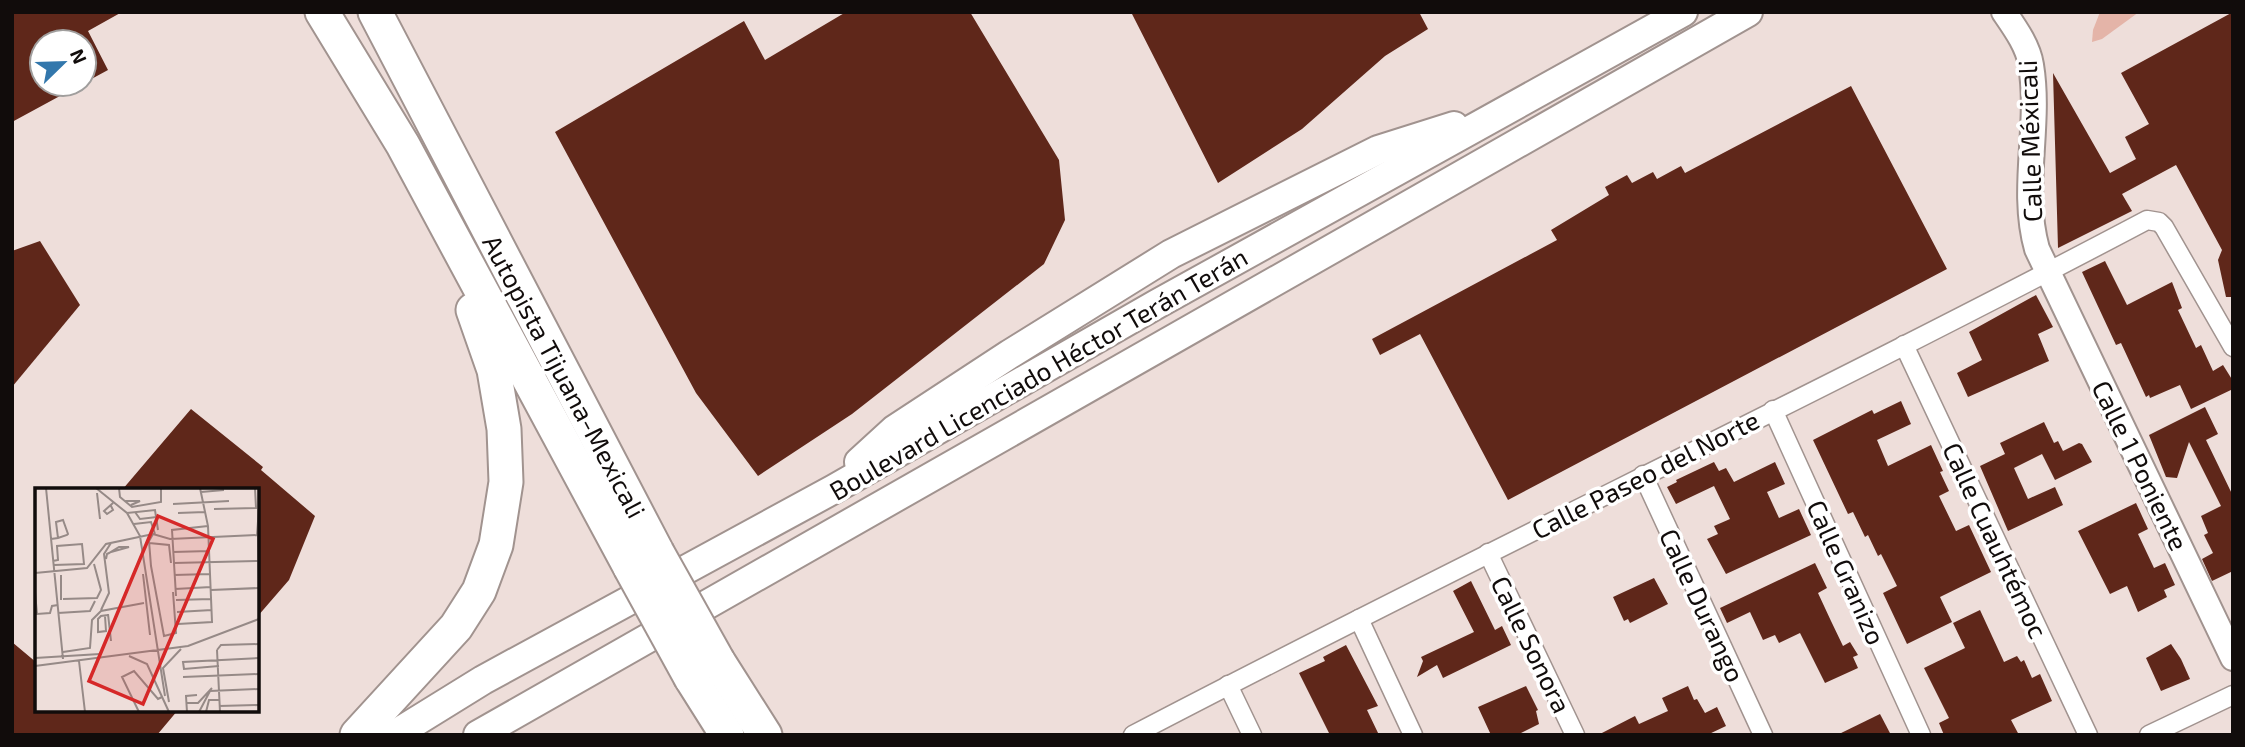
<svg xmlns="http://www.w3.org/2000/svg" width="2245" height="747" viewBox="0 0 2245 747" font-family="'Exo 2',sans-serif">
<rect width="100%" height="100%" fill="#eededa"/>
<path fill="#e4b4a8" d="M2100 12H2139L2102 39 2092 42 2093 30Z"/>
<g fill="#5f271a">
<path d="M12 12H122L88 31 108 70 84 83V42H42V84H82L12 122Z"/>
<path d="M846 12H970L1059 160 1065 220 1044 264 852 414 758 476 696 393 555 132 744 21 765 60Z"/>
<path d="M1131 12H1419L1428 29 1385 56 1302 129 1218 183Z"/>
<path d="M2233 12V297H2226L2218 260 2222 250 2176 165 2122 194 2132 211 2058 248 2053 73 2110 173 2136 159 2125 137 2149 124 2121 73Z"/>
<path d="M1851 86 1947 269 1508 500 1420 334 1380 355 1372 339 1557 240 1551 230 1609 195 1605 187 1627 175 1632 183 1653 172 1657 179 1681 166 1685 173Z"/>
<path d="M40 241 80 305 12 387V251Z"/>
<path d="M2105 261 2127 305 2172 282 2182 308 2178 310 2196 348 2201 345 2213 371 2223 365 2233 381V389L2191 409 2180 385 2150 398 2149 395 2146 397 2121 343 2116 345 2082 272Z"/>
<path d="M2036 295 2053 327 2038 334 2049 361 1968 397 1957 373 1982 360 1969 332Z"/>
<path d="M1901 401 1911 424 1877 440 1888 466 1931 445 1943 471 1940 472 1949 491 1939 496 1956 531 1969 525 1991 572 1940 597 1952 622 1907 644 1883 593 1897 586 1881 554 1878 556 1868 535 1865 537 1853 512 1848 514 1813 440 1872 410 1874 414Z"/>
<path d="M2205 407 2218 434 2206 440 2233 496V571L2212 581 2202 559 2213 553 2204 535 2208 533 2201 516 2221 506 2189 442 2177 478 2166 477 2149 435Z"/>
<path d="M191 409 263 467 261 470 315 516 289 580 257 617V490H122Z"/>
<path d="M2044 422 2054 443 2058 441 2063 451 2079 443 2082 444 2092 462 2055 480 2042 454 2014 468 2028 499 2055 487 2063 505 2008 531 1980 466 2005 454 2000 443Z"/>
<path d="M1714 462 1719 471 1726 468 1734 482 1775 462 1785 484 1767 492 1779 518 1799 509 1811 535 1726 574 1707 539 1718 534 1714 526 1730 519 1714 486 1676 504 1667 487 1677 482 1676 480Z"/>
<path d="M2136 503 2148 529 2138 534 2154 568 2165 563 2175 585 2164 590 2167 597 2138 612 2127 586 2110 594 2078 531Z"/>
<path d="M1815 563 1827 588 1818 593 1831 621 1843 646 1850 642 1858 655 1853 657 1858 668 1825 683 1800 633 1779 643 1775 635 1763 640 1750 612 1727 623 1720 608Z"/>
<path d="M1654 578 1668 604 1630 623 1628 619 1624 621 1613 597Z"/>
<path d="M1471 581 1495 630 1502 626 1511 645 1443 678 1437 665 1417 677 1423 661 1421 657 1474 632 1453 591Z"/>
<path d="M1980 610 2004 662 2017 656 2021 662 2024 660 2032 678 2040 674 2052 701 2011 720 2019 735H1944L1939 723 1949 718 1924 668 1965 648 1953 623Z"/>
<path d="M12 642 37 663V710H178L157 735H12Z"/>
<path d="M2171 644 2181 659 2190 679 2161 691 2146 658Z"/>
<path d="M1346 645 1378 706 1367 710 1379 735H1330L1299 673 1325 661 1323 657Z"/>
<path d="M1526 686 1538 710 1536 711 1539 724 1517 735H1491L1478 707Z"/>
<path d="M1688 686 1694 700 1697 699 1705 713 1717 707 1726 726 1707 735H1598L1635 716 1639 724 1668 711 1662 698Z"/>
<path d="M1880 714 1891 735H1837Z"/>
</g>
<g fill="none" stroke-linecap="round" stroke-linejoin="round">
<g stroke="#a1938f" stroke-width="21">
<g id="street">
<path d="M1904 345 2088 735"/>
<path d="M1773 410 1921 735"/>
<path d="M1643 475 1763 735"/>
<path d="M1488 553 1575 735"/>
<path d="M1359 619 1413 735"/>
<path d="M1228 685 1252 735"/>
<path d="M1133 735C1469 559 1812 397 2147 220L2159 222 2164 227 2233 347"/>
<path d="M2149 735 2233 695"/>
</g>
</g>
<g stroke="#a1938f" stroke-width="28">
<path id="secondary" d="M2004 12C2015 28 2028 46 2031 65 2041 126 2020 189 2037 249L2233 658"/>
</g>
<g stroke="#a1938f" stroke-width="32">
<g id="primary">
<path d="M859 462 894 430 1010 354 1171 254 1378 150 1454 126"/>
<path d="M394 735 483 680 834 489 1157 304 1683 12"/>
<path d="M478 735 1748 12"/>
</g>
</g>
<g stroke="#a1938f" stroke-width="37">
<g id="highway">
<path d="M322 12 403 145 630 567"/>
<path d="M375 12 657 552"/>
<path d="M718 661 765 735"/>
<path d="M691 678 727 735"/>
<path d="M357 735 456 627 479 591 496 545 506 482 504 429 494 370 473 310"/>
</g>
</g>
<use href="#street" stroke="#fff" stroke-width="18"/>
<use href="#secondary" stroke="#fff" stroke-width="24"/>
<use href="#primary" stroke="#fff" stroke-width="28"/>
<use href="#highway" stroke="#fff" stroke-width="33"/>
<g stroke="#a1938f" stroke-width="37" stroke-linecap="butt">
<g id="highway-bridge">
<path d="M657 552 718 661"/>
<path d="M630 567 691 678"/>
</g>
</g>
<use href="#highway-bridge" stroke="#fff" stroke-width="33"/>
</g>
<g text-anchor="middle" dominant-baseline="central" stroke-width="7" stroke-linejoin="round" paint-order="stroke">
<g font-size="26" fill="#110c0b" stroke="#fff">
<text transform="translate(2029 141) rotate(-92)">Calle Méxicali</text>
<text transform="translate(1038 373) rotate(-30)">Boulevard Licenciado Héctor Terán Terán</text>
<text transform="translate(565 376) rotate(62)">Autopista Tijuana-Mexicali</text>
<text transform="translate(2141 465) rotate(64)">Calle 1 Poniente</text>
<text transform="translate(1645 474) rotate(-27)">Calle Paseo del Norte</text>
<text transform="translate(1996 540) rotate(65)">Calle Cuauhtémoc</text>
<text transform="translate(1847 572) rotate(66)">Calle Granizo</text>
<text transform="translate(1703 605) rotate(65)">Calle Durango</text>
<text transform="translate(1532 644) rotate(64)">Calle Sonora</text>
</g>
</g>
<g transform="translate(35 488)">
<rect width="224" height="224" fill="#eededa"/>
<path fill="none" stroke="#968a87" stroke-width="2" d="M11 0 28 171M61 0 92 25 105 48 130 208M84 0 85 9 97 19 126 14V0M166 4 189 2M62 5 65 31M90 13H105L96 17M138 16 194 13M76 18 78 22 72 26 69 23 78 15M179 21 221 20 220 0M100 24 105 31 122 29M92 25 120 22 123 42M143 25 170 24M99 36 116 34 120 46M118 46 114 53 116 78 129 148 141 145 138 104M223 47 224 98M16 51 23 50 32 47 33 46 28 32 21 34 23 50M114 55 134 57 136 75M138 64 174 63M71 71 72 66 74 65 84 59H94L76 64M18 73 23 72 22 58 47 56 49 76 19 77M139 75 224 73M0 85 52 80 71 56 118 46 135 51 222 47 224 20M108 86 115 147M26 87V112M139 87 175 86M140 101 176 99M176 102 224 100M0 104 2 126 15 125 17 118 23 117M141 108 137 42 173 38M28 111 62 110 66 102 59 76M141 112 176 111M66 122 74 105 69 66 76 55M142 124 177 122M23 125 55 123 60 113M73 126 76 153M70 128 71 143 63 144V131L66 128 73 127M143 136 177 134 173 38 165 0M182 162 185 224M182 162 186 157 224 156M28 164 55 160 57 132 66 123 109 115M94 168 112 176 134 224M0 170 65 166M44 173 50 224M0 178 153 158 224 131M184 178 149 181 148 174 224 170M148 189 224 186M134 214 128 180 146 161M151 215H163L177 200M184 218 224 217M104 224 87 189 99 183 123 211 127 209M152 224 151 208 162 207M164 224 175 203 224 201M171 224 174 212H184"/>
<path fill="#d62828" fill-opacity="0.15" stroke="#d62828" stroke-width="3.5" d="M123 28 178 51 108 216 54 193Z"/>
<rect width="224" height="224" fill="none" stroke="#110c0b" stroke-width="3.5"/>
</g>
<rect width="2245" height="747" fill="none" stroke="#110c0b" stroke-width="28"/>
<g transform="translate(63 63) rotate(67)"><circle r="33" fill="#ffffff" stroke="#a09e9d" stroke-width="2"/>
<path d="M0-5L12 26L0 18L-12 26Z" fill="#3277ac"/>
<text y="-10" font-size="19" font-weight="bold" text-anchor="middle" fill="#110c0b">N</text>
</g>
</svg>
